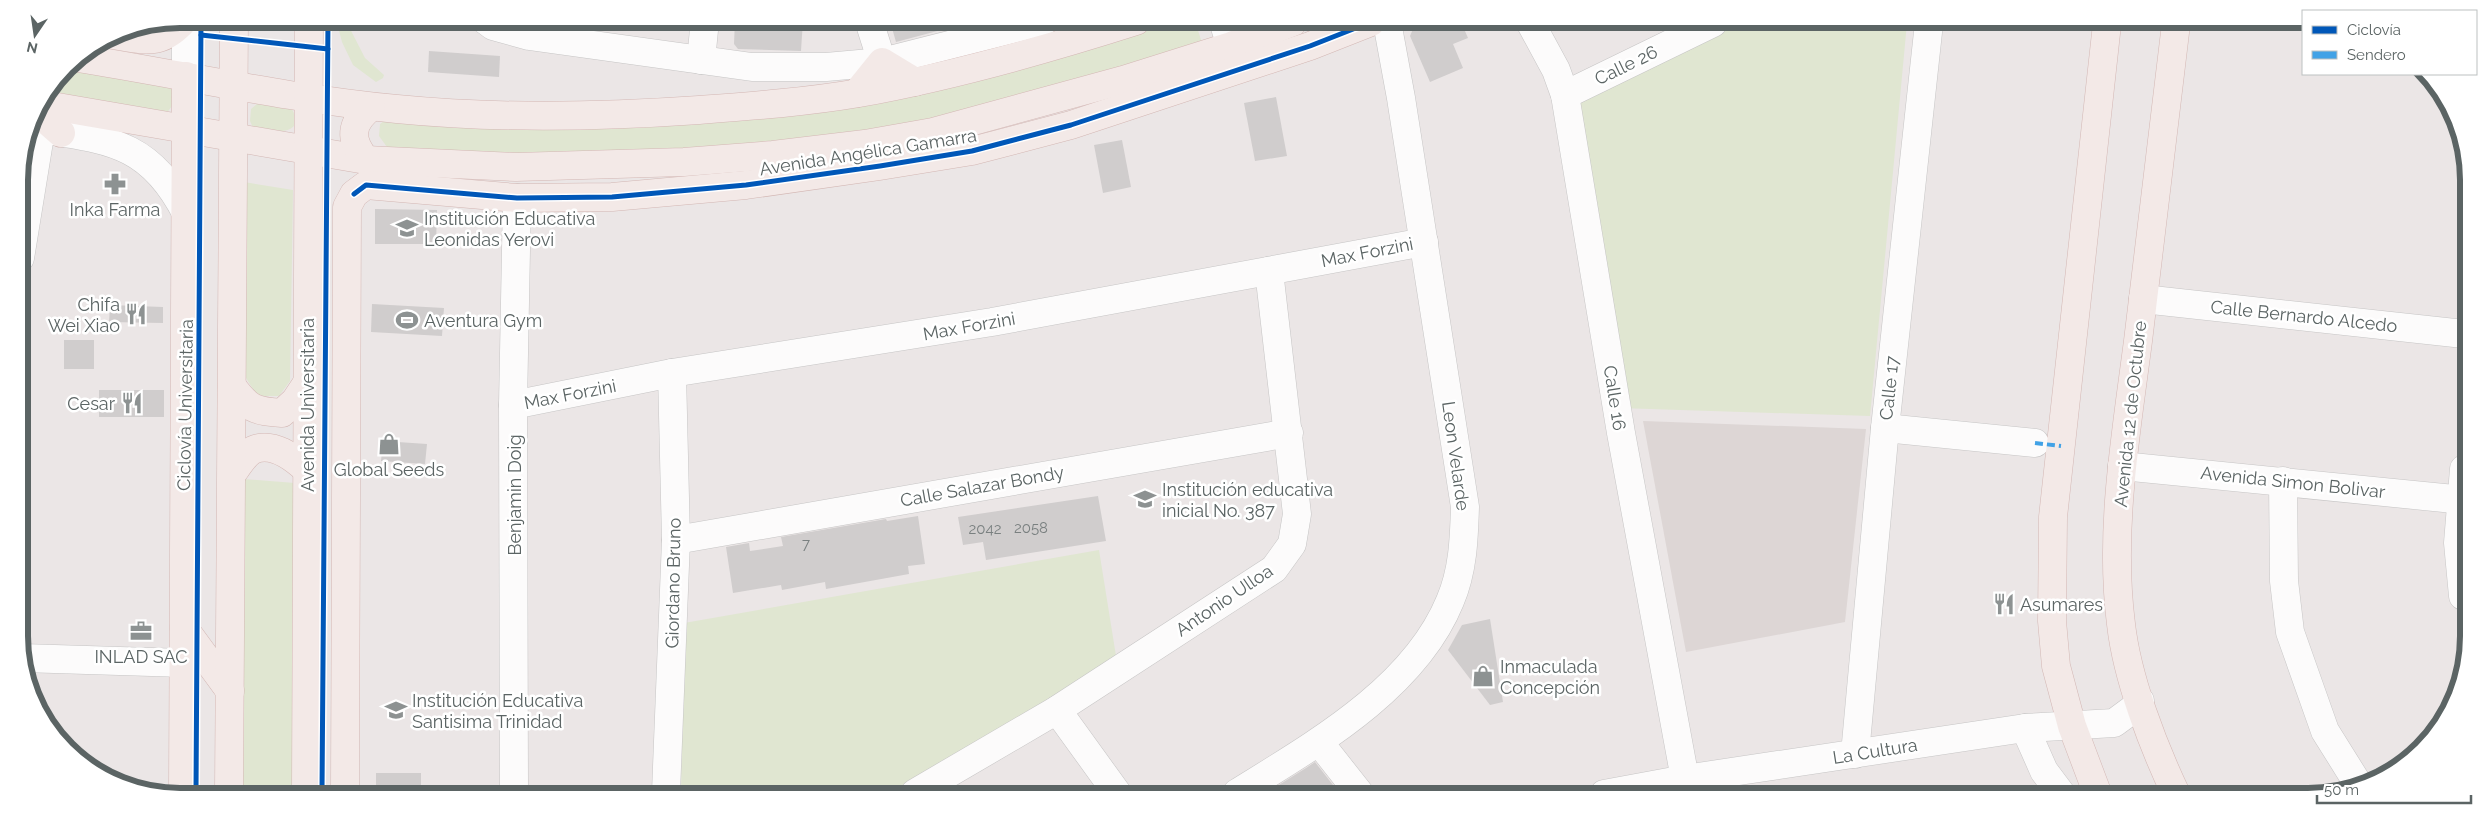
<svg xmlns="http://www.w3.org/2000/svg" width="2487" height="815" viewBox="0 0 2487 815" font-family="Raleway,sans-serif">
<rect width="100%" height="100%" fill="#ebe6e6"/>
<path fill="#ddd6d5" d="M1643 421 1866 429 1845 622 1686 652Z"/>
<g fill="#e0e6d1">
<path d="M345 19 365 58 384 75 383 78 376 82 353 65 342 42 337 23Z"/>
<path d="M1171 21H1195L1202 43 923 124 840 136 627 155 413 153 387 147 379 136 380 124 388 118 588 124 1099 44Z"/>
<path d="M1731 23H1907L1870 416 1619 408 1568 103Z"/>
<path d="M65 67 167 85 174 91 172 106 166 114 47 94Z"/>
<path d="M257 104 290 106C310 137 272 132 254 130L250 121 251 109Z"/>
<path d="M244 182 293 190 290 381 279 396H257L243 373Z"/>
<path d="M243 479 295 483V791H243Z"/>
<path d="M1099 550 1116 656 900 793 681 792 684 623Z"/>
</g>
<g fill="#d0cdcd">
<path d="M735 20H803L801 51 738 49 734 44Z"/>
<path d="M890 21H960V25L896 42Z"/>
<path d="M1416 22H1461L1468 38 1453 44 1463 68 1430 82 1410 36Z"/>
<path d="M429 51 500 56 499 77 428 72Z"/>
<path d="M1276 97 1287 156 1255 161 1244 103Z"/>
<path d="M1122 140 1131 187 1103 193 1094 145Z"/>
<path d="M375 209 437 210 436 244H375Z"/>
<path d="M372 304 444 308 442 336 371 332Z"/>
<path d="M110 305 163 307V323L109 322Z"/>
<rect x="64" y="340" width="30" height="29"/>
<rect x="99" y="390" width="65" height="27"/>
<path d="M383 441 427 444 425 464 381 461Z"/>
<path d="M1098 496 1106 541 986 560 983 542 963 545 958 517Z"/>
<path d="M918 516 925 564 908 566 909 574 826 589 825 582 782 590 781 585 733 593 726 547 749 543 750 551 783 546 781 537 886 519 887 521Z"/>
<path d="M1490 619 1503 702 1490 705 1448 650 1462 625Z"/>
<path d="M1315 762 1340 794 1266 793 1306 768Z"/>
<rect x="376" y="773" width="45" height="18"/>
</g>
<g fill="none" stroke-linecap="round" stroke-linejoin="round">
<g stroke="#c6c5c5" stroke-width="29">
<g id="minor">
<path d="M186 19V76"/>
<path d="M485 20 493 26 529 36 752 67H826L882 62 1044 21"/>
<path d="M869 21 882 62"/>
<path d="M1223 21 1231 46"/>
<path d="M1530 22 1556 70 1565 95 1621 433 1685 779"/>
<path d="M701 60 705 20"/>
<path d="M1565 95 1713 23"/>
<path d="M29 127C103 140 148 138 186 213"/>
<path d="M20 258 41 129"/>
<path d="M2143 299 2464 334"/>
<path d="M513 405 672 373 992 322 1424 242"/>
<path d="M1885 428 2035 443"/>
<path d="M2122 466 2464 500"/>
<path d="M2283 481 2284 581 2290 632 2325 731 2360 787"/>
<path d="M676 540 1289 433"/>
<path d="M2463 596 2458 543 2464 469"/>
<path d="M22 658 184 663"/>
<path d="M1057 710 1117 793"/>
<path d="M2025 728 2044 771 2062 795"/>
<path d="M1319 742 1360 794"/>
<path d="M1855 754 1885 428 1929 23"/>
<path d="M514 792 513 405 517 198"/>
<path d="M666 792 676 540 672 373"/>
<path d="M915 793 1057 710 1274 569 1292 544 1297 514 1269 271"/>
<path d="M1237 793C1314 745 1414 689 1450 601 1463 571 1464 539 1465 507L1401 98 1387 22"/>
<path d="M1604 794 1685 779 2025 728 2114 723 2133 709 2140 701"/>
</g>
</g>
<g stroke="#d3b7b4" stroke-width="29">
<g id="major">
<path d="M2176 24C2163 130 2151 235 2138 341 2126 434 2109 530 2121 624 2127 678 2153 746 2177 796"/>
<path d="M113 35C145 40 161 47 185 19"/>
<path d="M78 58C184 75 290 99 397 109 498 119 598 117 699 110 752 106 806 102 859 93 954 76 1045 50 1136 21"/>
<path d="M857 93 882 62 915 82"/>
<path d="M40 104 366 160 516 167 684 162 773 155 865 144 933 132 1123 80 1231 46 1293 22"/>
<path d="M36 111 61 133"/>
<path d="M366 160C349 140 350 123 371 107"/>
<path d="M232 386C249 409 254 411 282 413L295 401 307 383"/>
<path d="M232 474C238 466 245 454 253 450 273 441 294 458 307 470"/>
<path d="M184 628 230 691"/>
<path d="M183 791 186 76"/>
<path d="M229 791 234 19"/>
<path d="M306 791 309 19"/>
<path d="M345 791 347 207 354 194 366 185 517 198 612 197 746 185 880 166 972 151 1071 125 1310 46 1371 22"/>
<path d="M2098 795 2072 726 2056 666 2052 621 2053 517 2107 24"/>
</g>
</g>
<use href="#minor" stroke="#fcfbfb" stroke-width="28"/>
<use href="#major" stroke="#f3e9e7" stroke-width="28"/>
<path stroke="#42a2e6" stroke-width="4" stroke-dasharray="8 4" stroke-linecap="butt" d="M2035 443 2061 446"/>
<g stroke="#fff" stroke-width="8">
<g id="cycleway">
<path d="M201 35 328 49"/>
<path d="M354 194 366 185 517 198 612 197 746 185 880 166 972 151 1071 125 1310 46 1371 22"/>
<path d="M196 791 201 19"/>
<path d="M322 791 328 19"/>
</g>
</g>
<use href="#cycleway" stroke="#0057b8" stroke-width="5"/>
</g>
<defs>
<g id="pharmacy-bare" transform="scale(1.725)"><path d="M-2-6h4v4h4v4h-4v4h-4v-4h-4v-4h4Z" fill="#8d9292" stroke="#fff" stroke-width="2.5" paint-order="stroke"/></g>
<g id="school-bare" transform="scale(1.725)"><path d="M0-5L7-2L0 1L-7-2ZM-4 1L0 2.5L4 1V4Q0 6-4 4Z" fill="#8d9292" stroke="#fff" stroke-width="2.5" paint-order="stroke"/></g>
<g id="restaurant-bare" transform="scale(1.725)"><path d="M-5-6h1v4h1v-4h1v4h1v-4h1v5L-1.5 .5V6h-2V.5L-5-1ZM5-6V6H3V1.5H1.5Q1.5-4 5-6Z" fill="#8d9292" stroke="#fff" stroke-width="2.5" paint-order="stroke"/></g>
<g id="stadium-bare" transform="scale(1.725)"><path d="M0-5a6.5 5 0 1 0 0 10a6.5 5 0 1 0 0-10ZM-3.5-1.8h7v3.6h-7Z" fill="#8d9292" stroke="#fff" stroke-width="2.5" paint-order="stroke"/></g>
<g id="shop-bare" transform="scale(1.725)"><path d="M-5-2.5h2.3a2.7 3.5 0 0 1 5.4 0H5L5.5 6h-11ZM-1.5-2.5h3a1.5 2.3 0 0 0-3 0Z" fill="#8d9292" stroke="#fff" stroke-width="2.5" paint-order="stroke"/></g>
<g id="office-bare" transform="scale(1.725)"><path d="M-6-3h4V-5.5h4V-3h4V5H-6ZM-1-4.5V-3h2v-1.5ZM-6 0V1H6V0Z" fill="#8d9292" stroke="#fff" stroke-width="2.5" paint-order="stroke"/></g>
</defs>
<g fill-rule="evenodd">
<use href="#pharmacy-bare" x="115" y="184"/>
<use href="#school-bare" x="407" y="228"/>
<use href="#restaurant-bare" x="136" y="314"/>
<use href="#stadium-bare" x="407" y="320"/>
<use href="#restaurant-bare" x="132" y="403"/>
<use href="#shop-bare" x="389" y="444"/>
<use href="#school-bare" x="1145" y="499"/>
<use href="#restaurant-bare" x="2004" y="604"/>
<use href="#office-bare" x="141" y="631"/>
<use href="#shop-bare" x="1483" y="676"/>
<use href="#school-bare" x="396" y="710"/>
</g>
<g text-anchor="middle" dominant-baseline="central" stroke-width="5" stroke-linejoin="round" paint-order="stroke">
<g font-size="15" fill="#7a8080">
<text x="1031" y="528">2058</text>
<text x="985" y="529">2042</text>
<text x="806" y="544">7</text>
</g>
<g font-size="18" fill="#5b6464" stroke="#fff">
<text transform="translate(1626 65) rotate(-26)">Calle 26</text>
<text transform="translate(868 152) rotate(-9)">Avenida Angélica Gamarra</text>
<text transform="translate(1367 252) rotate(-11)">Max Forzini</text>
<text transform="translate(2304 316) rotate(6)">Calle Bernardo Alcedo</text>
<text transform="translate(969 326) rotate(-10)">Max Forzini</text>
<text transform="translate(1889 388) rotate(-84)">Calle 17</text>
<text transform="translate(570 394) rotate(-11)">Max Forzini</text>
<text transform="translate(1615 398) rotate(81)">Calle 16</text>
<text transform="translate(185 405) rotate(-89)">Ciclovía Universitaria</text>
<text transform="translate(307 405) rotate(-90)">Avenida Universitaria</text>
<text transform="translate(2130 414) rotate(-84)">Avenida 12 de Octubre</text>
<text transform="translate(1456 456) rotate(82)">Leon Velarde</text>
<text transform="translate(2293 482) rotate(6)">Avenida Simon Bolivar</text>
<text transform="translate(982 486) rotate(-10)">Calle Salazar Bondy</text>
<text transform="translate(514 495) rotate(-90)">Benjamin Doig</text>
<text transform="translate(673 583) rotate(-89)">Giordano Bruno</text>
<text transform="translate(1224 600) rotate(-34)">Antonio Ulloa</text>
<text transform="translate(1875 751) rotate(-9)">La Cultura</text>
</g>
<g font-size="18" fill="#5b6464" stroke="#fff" text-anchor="start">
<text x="115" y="209" text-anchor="middle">Inka Farma</text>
<text x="424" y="218">Institución Educativa<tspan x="424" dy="21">Leonidas Yerovi</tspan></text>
<text x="120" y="304" text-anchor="end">Chifa<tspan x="120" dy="21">Wei Xiao</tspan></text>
<text x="424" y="320">Aventura Gym</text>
<text x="115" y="403" text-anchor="end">Cesar</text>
<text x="389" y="469" text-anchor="middle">Global Seeds</text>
<text x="1162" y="489">Institución educativa<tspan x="1162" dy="21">inicial No. 387</tspan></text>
<text x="2020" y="604">Asumares</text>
<text x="141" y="656" text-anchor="middle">INLAD SAC</text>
<text x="1500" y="666">Inmaculada<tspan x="1500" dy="21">Concepción</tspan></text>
<text x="412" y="700">Institución Educativa<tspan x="412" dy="21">Santisima Trinidad</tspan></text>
</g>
</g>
<path d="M0 0H2487V815H0ZM180 28H2308A152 152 0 0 1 2460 180V636A152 152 0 0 1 2308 788H180A152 152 0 0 1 28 636V180A152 152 0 0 1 180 28Z" fill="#fff" fill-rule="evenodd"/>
<path fill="none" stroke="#5b6464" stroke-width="6" d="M180 28H2308A152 152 0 0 1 2460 180V636A152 152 0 0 1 2308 788H180A152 152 0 0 1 28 636V180A152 152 0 0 1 180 28Z"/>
<rect x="2302" y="10" width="175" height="65" fill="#ffffff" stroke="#bdc1c1"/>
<rect x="2312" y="26" width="25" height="8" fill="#0057b8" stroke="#bdc1c1"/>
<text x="2347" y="35" font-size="15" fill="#5b6464">Ciclovía</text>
<rect x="2312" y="51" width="25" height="8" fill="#42a2e6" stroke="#bdc1c1"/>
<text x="2347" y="60" font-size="15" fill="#5b6464">Sendero</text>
<g transform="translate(35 35) rotate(193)" stroke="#ffffff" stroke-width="4" paint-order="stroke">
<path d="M0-4L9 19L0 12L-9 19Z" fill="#5b6464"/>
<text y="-8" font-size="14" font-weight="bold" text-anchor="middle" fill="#5b6464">N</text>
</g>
<path d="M2317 795v8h154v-8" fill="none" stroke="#5b6464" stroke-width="2.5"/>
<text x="2324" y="795" font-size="15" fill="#5b6464" stroke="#ffffff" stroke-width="4" paint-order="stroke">50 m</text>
</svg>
